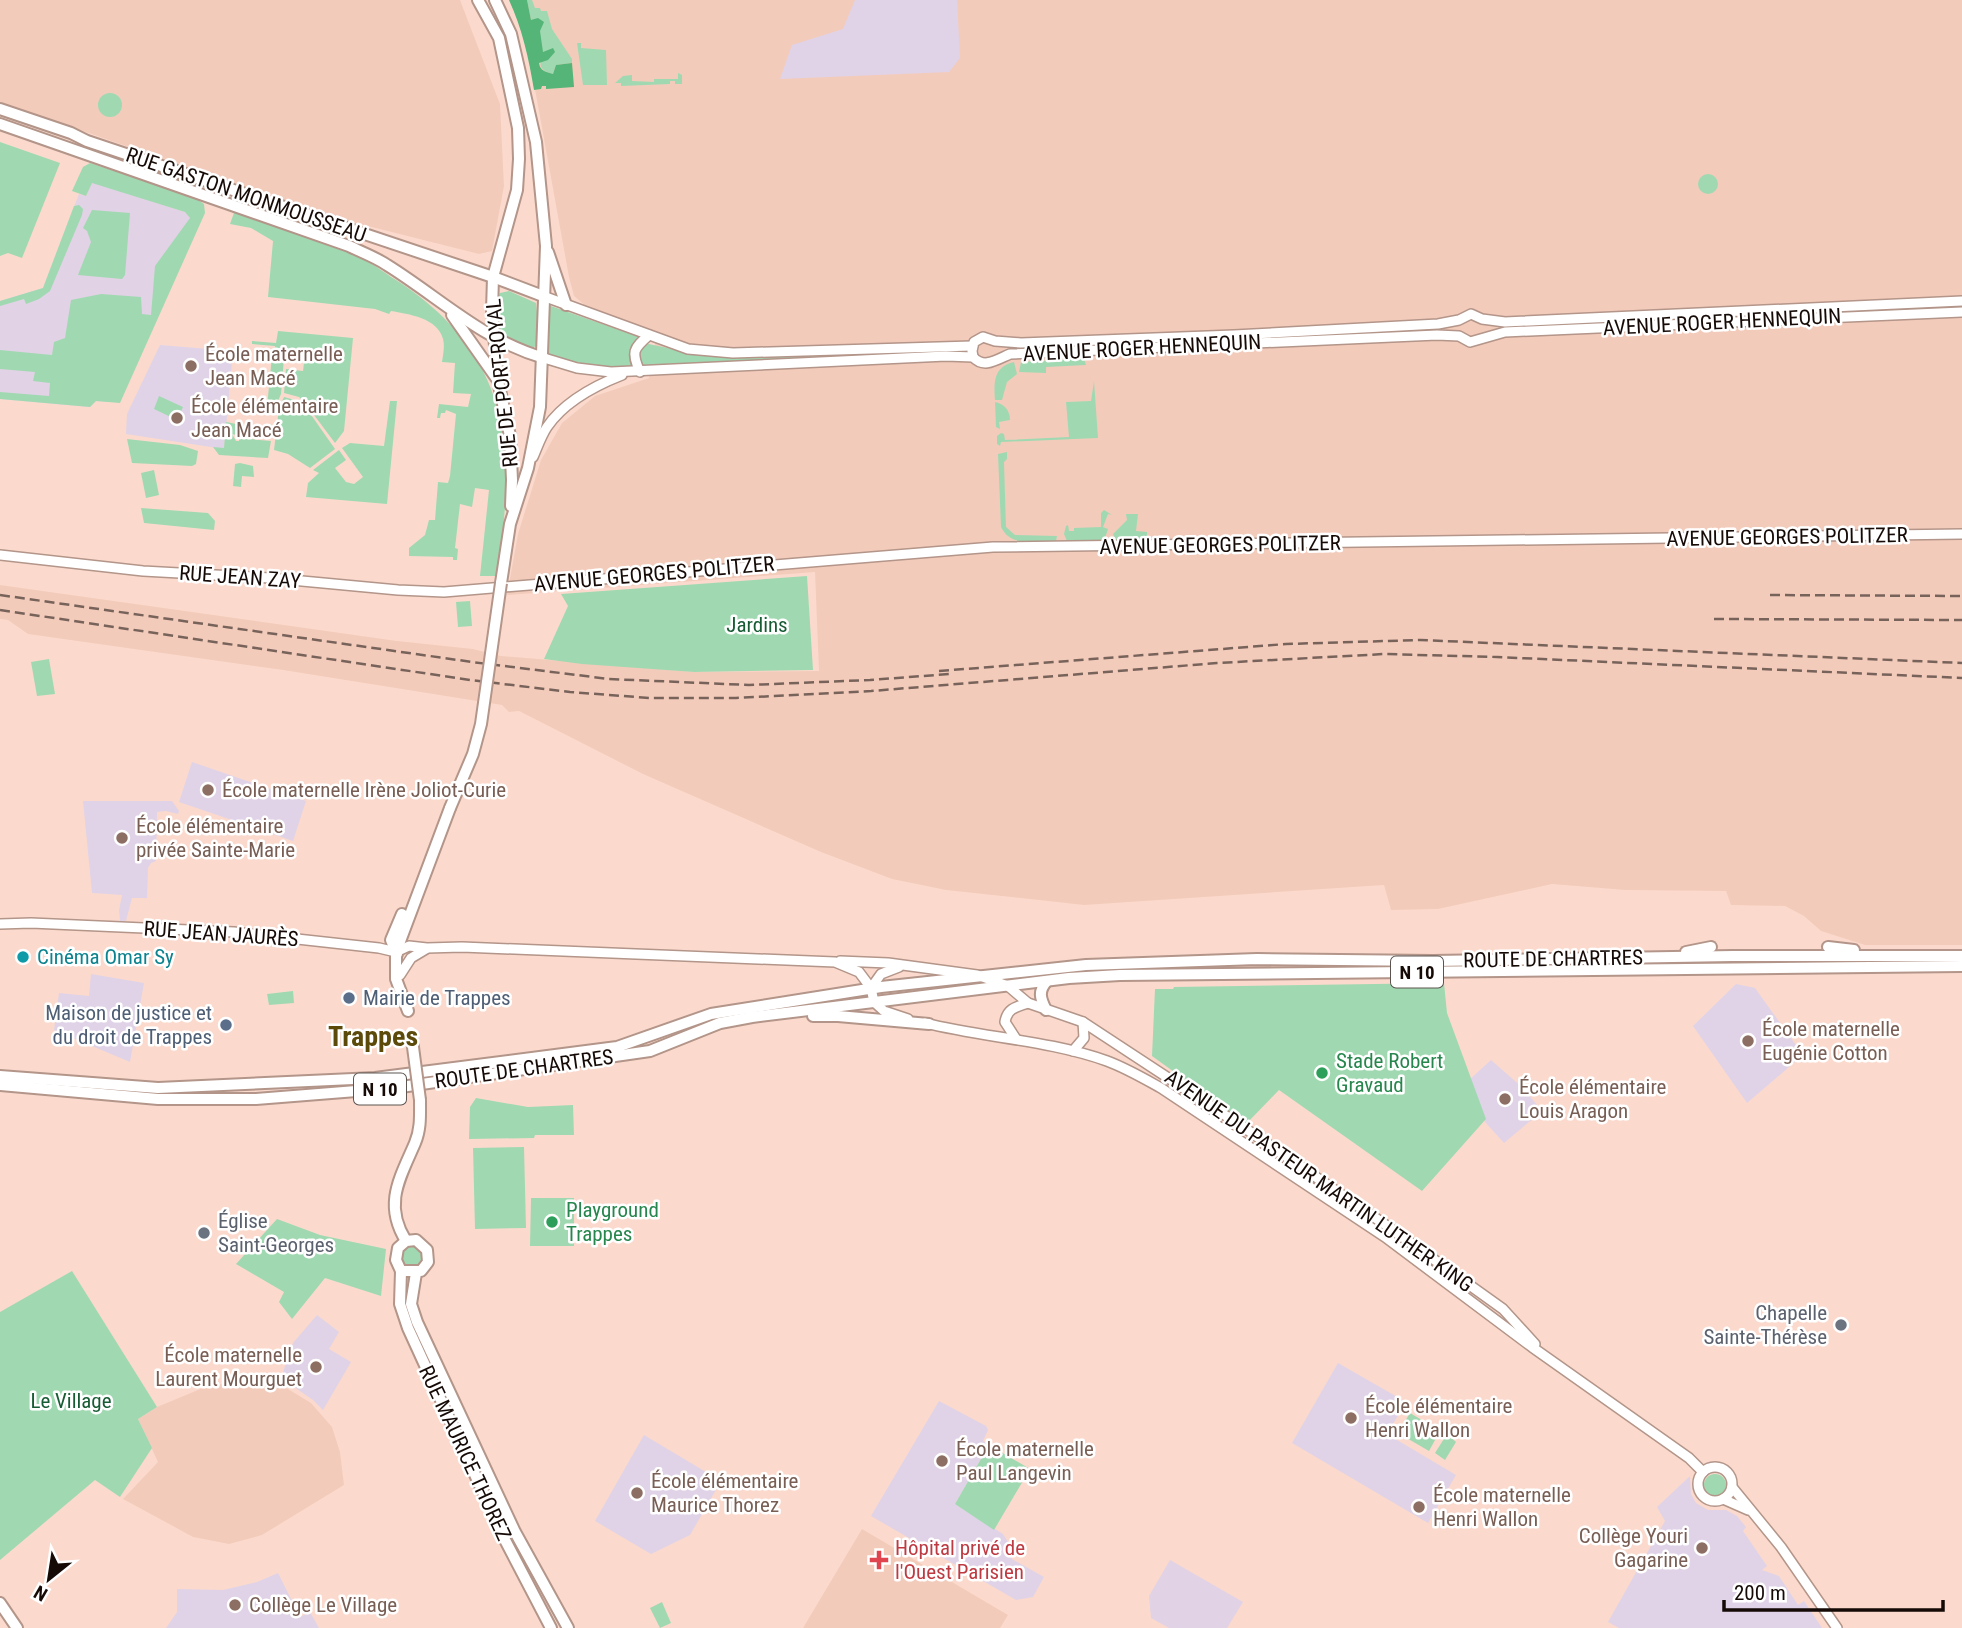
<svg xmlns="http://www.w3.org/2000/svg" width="1962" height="1628" viewBox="0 0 1962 1628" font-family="'Roboto Condensed',sans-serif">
<rect width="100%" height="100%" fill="#fbdacd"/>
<g fill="#e1d2e5">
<path d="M92 182 185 212 190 218 151 315 111 402 95 401 90 407 0 399V301L43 288 79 194 86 196Z"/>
<path d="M1170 1560 1243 1602 1227 1628H1169L1151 1618 1149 1596Z"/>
</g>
<g fill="#f3cbbb">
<path d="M0 0H460L500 104 504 186 492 251 479 254 320 214 0 102Z"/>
<path d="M509 0H1962V945H1865L1821 931 1804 916 1785 906 1731 905 1726 891 1625 890 1552 884 1438 909 1391 910 1384 885 1084 905 946 890 892 879 821 852 643 774 519 711 509 712 502 705 283 670 28 634 8 620 0 619V585L397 641 473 649 501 656 694 672 819 671 815 572 507 595 518 534 541 460 562 423 595 396 649 378 657 334 587 307 574 296 569 277 529 56 516 15Z"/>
<path d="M273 1380 311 1403 332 1427 340 1452 344 1485 262 1535 229 1544 193 1537 123 1499 158 1462 138 1419 157 1407 210 1385Z"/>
<path d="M862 1529 1008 1615 1000 1628H803Z"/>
</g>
<g fill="#e0d3e7">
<path d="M855 0H957L960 58 949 72 780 79 792 45 843 29Z"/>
<path d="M160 345 233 351 224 449 126 434 127 414Z"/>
<path d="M192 762 306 801 293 841 179 802Z"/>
<path d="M83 801H172L179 811 178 814 166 811 157 812 156 861 151 863 148 868 147 898H132L126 921H120L119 910 122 895 92 893Z"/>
<path d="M91 974 144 983 130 1062 54 1030 59 993 89 996Z"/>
<path d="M1736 984 1755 988 1803 1055 1747 1103 1693 1026Z"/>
<path d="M1491 1060 1523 1088 1542 1111 1504 1143 1485 1122 1469 1080Z"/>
<path d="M317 1315 339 1332 329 1349 351 1362 323 1410 313 1400 281 1378 293 1343Z"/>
<path d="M1338 1363 1406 1402 1387 1434 1456 1475 1428 1523 1292 1443Z"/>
<path d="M939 1401 986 1426 988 1430 983 1441 989 1445 955 1504 1003 1534 1010 1545 1012 1559 1044 1577 1033 1597 1016 1600 871 1516Z"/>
<path d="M644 1435 721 1481 690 1535 651 1554 595 1521Z"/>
<path d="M1690 1476 1691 1494 1696 1503 1708 1510H1726L1737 1516 1746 1527 1743 1531 1767 1566 1762 1570 1779 1576 1798 1605 1804 1601 1822 1628H1619L1608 1622 1665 1521 1657 1507Z"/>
<path d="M278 1573 300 1617 310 1612 319 1628H166L177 1612V1589L223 1590 257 1582Z"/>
</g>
<g fill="#a0d9b1">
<path d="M527 0H532L535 8H540L541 11H547L552 29 572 59V63L556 65 553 74C540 71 538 65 543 53L531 20Z"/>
<path d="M577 43H581V48L606 50 607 85H583Z"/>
<path d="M678 73 682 75V84H675V81H670V84L621 86V83H615L623 76 632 75V81L654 82V79H678Z"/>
<circle cx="110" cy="105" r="12"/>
<path d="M0 142 60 163 22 258 8 253 0 256Z"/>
<path d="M90 163 194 197 204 204 205 213 120 403 96 401 90 407 0 399V392L49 396 50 383 33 381 35 372 0 369V350L52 355 54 342 65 338 71 300 101 294 141 297 142 314 151 315 155 266 190 218 185 212 92 183 86 196 72 191 83 167Z"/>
<circle cx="1708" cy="184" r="10"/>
<path d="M79 205 83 209 82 215 50 291 39 299 26 304 24 299 0 306V301L43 288 74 206Z"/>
<path d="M92 210 130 213 125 275 122 279 78 275 91 242 87 231 83 228Z"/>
<path d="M235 210C275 225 317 237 355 255 370 261 383 272 396 280 512 355 518 451 496 576H480L489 490 475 488 472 507 460 504 455 548 458 549 457 560H453V557L409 556V548L425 535 429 520H435L438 482 448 483 450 476 456 414 446 410 445 413H441L440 418H437L439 404 468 407 471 394 453 393 455 363 442 362C443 355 445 346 443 339 438 318 408 314 391 311L389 314 375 309 268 297 273 241 251 228 230 224Z"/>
<path d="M509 291 536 303 539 332 537 345 530 350 499 335C496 322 493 306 500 293Z"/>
<path d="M548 305 639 337 634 368 600 367 548 356Z"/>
<path d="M278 331 353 338 344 431 335 443 305 403 299 397 284 393 286 369 303 371 305 355H274L275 346 252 344V341L276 343Z"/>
<path d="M644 343 691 353 736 358 963 347 962 355 647 368 638 360 640 346Z"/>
<path d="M272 356 284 358 281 394 275 408 267 407Z"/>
<path d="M1073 359H1084L1086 365 1046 367V373L1019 372 1021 362Z"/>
<path d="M1014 362 1017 374 1007 382 1002 400H995C994 382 993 367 1014 362Z"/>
<path d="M1094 381 1098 438 1001 442 1000 446 997 444V436L1001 433 1004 434 1005 440 1069 437 1066 402 1091 401Z"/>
<path d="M159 396 183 407 177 420 154 409Z"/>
<path d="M284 397 302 402 335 449 310 468 288 454 274 450 279 408Z"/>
<path d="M390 401H397L387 504 306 497 308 483 319 473 313 470 339 450 346 460 335 468 346 482 354 484 363 477 342 448 350 443 384 446Z"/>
<path d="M995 402C1005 404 1010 411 1010 420L999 422 1000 429 996 427Z"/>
<path d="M226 422 247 426 249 436 239 435 240 431H237L236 435 232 434 236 441H239V438L271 441 268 458 219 455 213 447 224 448Z"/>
<path d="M269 424 272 425 271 438 252 436 250 426 268 428Z"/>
<path d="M127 439 180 445 198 451 196 464 192 466 132 463Z"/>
<path d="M1007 452V459L1004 462 1006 527 1015 535 1057 536 1056 541C1036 541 1011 548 1001 527L998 454Z"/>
<path d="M240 463 253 466 254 477 242 476 241 487 233 486 235 464Z"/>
<path d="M154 470 159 495 146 498 141 473Z"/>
<path d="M141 508 208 513 215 521 214 530 144 523Z"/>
<path d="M1104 510 1112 515 1108 514 1103 527 1108 529 1104 541H1067L1064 534 1066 526 1068 525 1069 531H1074V528L1101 527V513Z"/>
<path d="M1126 514H1138L1136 531 1147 532V540H1116L1113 534 1127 520Z"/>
<path d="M807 576 813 670 694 672 582 664 544 659 568 606 561 594Z"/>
<path d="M470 601 472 626 458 627 456 602Z"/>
<path d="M49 659 55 694 37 696 31 662Z"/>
<path d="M1444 983 1447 1013 1486 1119 1422 1191 1279 1090 1246 1124 1152 1056 1155 989H1173L1174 987Z"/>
<path d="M293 991 294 1003 269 1005 267 994Z"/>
<path d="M476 1098 528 1107 573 1105 574 1135H535L534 1138 469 1139 470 1107Z"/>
<path d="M524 1147 526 1228 475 1229 473 1148Z"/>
<path d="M531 1198H574V1246H530Z"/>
<path d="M277 1219 320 1235 386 1249 381 1296 325 1278 292 1319 279 1302 284 1292 236 1264Z"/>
<circle cx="412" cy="1257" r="11"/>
<path d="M72 1271 157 1407 138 1419 152 1448 120 1497 95 1480 0 1560V1312Z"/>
<path d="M1410 1413 1440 1431 1429 1451 1398 1433Z"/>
<path d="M1447 1434 1456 1442 1445 1460 1435 1453Z"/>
<path d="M989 1445 1030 1469 994 1530 955 1504Z"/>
<circle cx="1715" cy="1485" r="11"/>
<path d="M662 1602 671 1623 660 1628 650 1608Z"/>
</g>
<path fill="#55b477" d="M509 0H527L531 20 538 18 544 22 540 31 543 52 553 48 555 52 548 60 539 63C540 71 546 72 553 74L556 65 572 63 574 87 546 89V86H542L541 89 534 90C529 59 522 28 509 0Z"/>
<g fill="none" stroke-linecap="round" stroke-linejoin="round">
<g stroke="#b39589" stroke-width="12">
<g id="minor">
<path d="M543 296 688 349 733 353 972 346"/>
<path d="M973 357 972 351 974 342 983 337 995 341 1021 343 1234 335 1438 324 1459 320 1471 314 1482 319 1505 322 1962 301"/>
<path d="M544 358 577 368 611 372 946 356 973 357C984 369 996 360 1010 354L1437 335 1459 336 1470 342 1505 332 1962 312"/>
<path d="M640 372C631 352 633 349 649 335"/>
<path d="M533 457C537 448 541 436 547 427 564 402 594 386 622 375"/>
<path d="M0 555 143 571 270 578 398 590 444 592 993 547 1962 534"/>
<path d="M0 924 31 923 234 932 379 948 396 952 409 946 427 948 462 947 835 962 859 972 871 988 874 1002 884 1011 908 1019"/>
<path d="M840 961 888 963 977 975 1008 986 1028 1003 1083 1022 1249 1131 1390 1228 1503 1309 1535 1344"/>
<path d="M400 975 411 958 426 949"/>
<path d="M871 988 881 974 899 967"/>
<path d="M925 1023C985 1038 1048 1040 1107 1061 1126 1068 1143 1078 1161 1088L1385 1237 1532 1347 1689 1458 1703 1472"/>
<path d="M1016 1039 1005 1022C1007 1009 1015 1007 1028 1003"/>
<path d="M1073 1051 1084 1038 1083 1022"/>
<circle cx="1715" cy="1484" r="17"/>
<path d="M1732 1487 1781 1547 1837 1628"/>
<path d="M1723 1499 1748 1510"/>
</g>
</g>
<g stroke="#b39589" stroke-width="14">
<g id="major">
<path d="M478 0 499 38 518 128 519 159 517 190 493 277 492 311 498 381 510 436 512 480 511 506"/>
<path d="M495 0 511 34 536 142 546 246 540 407 528 468 510 524 501 583"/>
<path d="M0 109 71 133 87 141 493 277 543 296"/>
<path d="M0 124 349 246C361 252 375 257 387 265 440 298 482 340 544 358"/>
<path d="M548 252 566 305"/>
<path d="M452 315 497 379"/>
<path d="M1828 947 1854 950"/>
<path d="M1686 952 1711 947"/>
<path d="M397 954 391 940 402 914"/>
<path d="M1046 1010C1040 998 1038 991 1047 981"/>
<path d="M408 1011 396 979V952L450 808"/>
<path d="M813 1016H838L929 1024"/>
<path d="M0 1076 158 1088 375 1078 617 1047 711 1014 881 987 1086 965 1257 959 1433 961 1732 956H1962"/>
<path d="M0 1085 158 1099H256L394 1088 650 1051 720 1023 752 1017 1069 978 1120 975 1962 966"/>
<path d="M416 1240 427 1250 428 1262 421 1271H401L396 1260 398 1248 406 1241Z"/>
<path d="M406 1241C383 1204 400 1178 415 1143 421 1129 420 1115 420 1100"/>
<path d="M401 1271 400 1304 408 1328 504 1538 551 1628"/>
<path d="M416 1273 411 1304 417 1322 515 1532 568 1628"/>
<path d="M0 1603 17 1628"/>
</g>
</g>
<use href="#minor" stroke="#fff" stroke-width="9"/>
<use href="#major" stroke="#fff" stroke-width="10"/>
<g stroke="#78635b" stroke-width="2.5" stroke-dasharray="10 5" stroke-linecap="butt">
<path d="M0 595 472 662 609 679 749 685 870 680 949 674"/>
<path d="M1770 595 1962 596"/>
<path d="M0 610 470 680 570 692 649 698H736L871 691 1217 663 1384 654 1497 657 1962 678"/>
<path d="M1714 619 1962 620"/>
<path d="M939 671 1286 644 1420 640 1962 663"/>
</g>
<g stroke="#b39589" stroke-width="14" stroke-linecap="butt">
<g id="major-bridge">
<path d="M450 808 473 754 481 724 501 583"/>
<path d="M411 1032 420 1100"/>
</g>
</g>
<use href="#major-bridge" stroke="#fff" stroke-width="10"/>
</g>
<g fill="#8d6e63" stroke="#fff" stroke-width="2.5">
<circle cx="191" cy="366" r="7"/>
<circle cx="177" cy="418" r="7"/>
<circle cx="208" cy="790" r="7"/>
<circle cx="122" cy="838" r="7"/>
<circle cx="1748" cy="1041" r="7"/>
<circle cx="1505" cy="1099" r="7"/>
<circle cx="316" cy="1367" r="7"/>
<circle cx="1351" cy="1418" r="7"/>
<circle cx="942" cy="1461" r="7"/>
<circle cx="637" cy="1493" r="7"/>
<circle cx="1419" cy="1507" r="7"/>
<circle cx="1702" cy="1548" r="7"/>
<circle cx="235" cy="1605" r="7"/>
</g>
<circle fill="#0f9aa8" stroke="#fff" stroke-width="2.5" cx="23" cy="957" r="7"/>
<g fill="#5c6f8a" stroke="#fff" stroke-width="2.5">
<circle cx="349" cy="998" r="7"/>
<circle cx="226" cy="1025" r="7"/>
</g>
<g fill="#2e9e5b" stroke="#fff" stroke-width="2.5">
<circle cx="1322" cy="1073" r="7"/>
<circle cx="552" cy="1222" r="7"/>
</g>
<g fill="#6b7280" stroke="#fff" stroke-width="2.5">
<circle cx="204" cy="1233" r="7"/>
<circle cx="1841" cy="1325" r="7"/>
</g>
<path fill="#e0444e" stroke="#fff" stroke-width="2.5" d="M875.5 1549.5h7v7h7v7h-7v7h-7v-7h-7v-7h7z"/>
<g text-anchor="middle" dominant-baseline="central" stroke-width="5" stroke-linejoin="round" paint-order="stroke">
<g fill="#fff" stroke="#5b5451" stroke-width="2">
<rect x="1391" y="956.5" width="52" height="31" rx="5"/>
<rect x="354" y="1073.5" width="52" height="31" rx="5"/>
</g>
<g font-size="19" font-weight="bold" fill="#150a06">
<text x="1417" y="972">N 10</text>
<text x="380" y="1089">N 10</text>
</g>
<g font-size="21" fill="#150a06" stroke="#fff">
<text transform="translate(246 195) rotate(19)">RUE GASTON MONMOUSSEAU</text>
<text transform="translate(1722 322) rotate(-3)">AVENUE ROGER HENNEQUIN</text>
<text transform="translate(1142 348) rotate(-3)">AVENUE ROGER HENNEQUIN</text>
<text transform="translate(502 383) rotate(-96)">RUE DE PORT-ROYAL</text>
<text transform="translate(1787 537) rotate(-1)">AVENUE GEORGES POLITZER</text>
<text transform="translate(1220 545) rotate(-1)">AVENUE GEORGES POLITZER</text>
<text transform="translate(654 574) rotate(-5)">AVENUE GEORGES POLITZER</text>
<text transform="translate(240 577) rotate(4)">RUE JEAN ZAY</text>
<text transform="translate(221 934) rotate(4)">RUE JEAN JAURÈS</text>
<text transform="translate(1553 959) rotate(-1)">ROUTE DE CHARTRES</text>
<text transform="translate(524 1069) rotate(-8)">ROUTE DE CHARTRES</text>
<text transform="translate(1319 1181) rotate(35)">AVENUE DU PASTEUR MARTIN LUTHER KING</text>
<text transform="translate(465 1453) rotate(65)">RUE MAURICE THOREZ</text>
</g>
<g font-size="21" fill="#785e54" stroke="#fff" text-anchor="start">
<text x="205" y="354">École maternelle<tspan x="205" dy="24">Jean Macé</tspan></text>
<text x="191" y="406">École élémentaire<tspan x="191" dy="24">Jean Macé</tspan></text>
<text x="222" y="790">École maternelle Irène Joliot-Curie</text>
<text x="136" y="826">École élémentaire<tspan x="136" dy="24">privée Sainte-Marie</tspan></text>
<text x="1762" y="1029">École maternelle<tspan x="1762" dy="24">Eugénie Cotton</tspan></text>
<text x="1519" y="1087">École élémentaire<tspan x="1519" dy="24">Louis Aragon</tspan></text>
<text x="302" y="1355" text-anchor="end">École maternelle<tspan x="302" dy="24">Laurent Mourguet</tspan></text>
<text x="1365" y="1406">École élémentaire<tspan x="1365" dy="24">Henri Wallon</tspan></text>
<text x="956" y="1449">École maternelle<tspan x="956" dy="24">Paul Langevin</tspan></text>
<text x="651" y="1481">École élémentaire<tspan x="651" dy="24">Maurice Thorez</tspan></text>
<text x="1433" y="1495">École maternelle<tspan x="1433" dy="24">Henri Wallon</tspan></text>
<text x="1688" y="1536" text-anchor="end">Collège Youri<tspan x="1688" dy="24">Gagarine</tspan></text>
<text x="249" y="1605">Collège Le Village</text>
</g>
<g font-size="21" fill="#175c34" stroke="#fff">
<text x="757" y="625">Jardins</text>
<text x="71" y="1401">Le Village</text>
</g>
<g font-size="21" fill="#0d838f" stroke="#fff" text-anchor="start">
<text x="37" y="957">Cinéma Omar Sy</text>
</g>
<g font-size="21" fill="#4e5e75" stroke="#fff" text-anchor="start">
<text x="363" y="998">Mairie de Trappes</text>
<text x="212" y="1013" text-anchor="end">Maison de justice et<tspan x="212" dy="24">du droit de Trappes</tspan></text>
</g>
<g font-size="21" fill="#27864d" stroke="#fff" text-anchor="start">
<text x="1336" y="1061">Stade Robert<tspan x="1336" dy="24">Gravaud</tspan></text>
<text x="566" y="1210">Playground<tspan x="566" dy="24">Trappes</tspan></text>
</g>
<g font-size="21" fill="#5b616d" stroke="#fff" text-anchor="start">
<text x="218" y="1221">Église<tspan x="218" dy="24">Saint-Georges</tspan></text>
<text x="1827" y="1313" text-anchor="end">Chapelle<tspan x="1827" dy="24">Sainte-Thérèse</tspan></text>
</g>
<g font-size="21" fill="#be3a42" stroke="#fff" text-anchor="start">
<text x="895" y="1548">Hôpital privé de<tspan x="895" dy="24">l'Ouest Parisien</tspan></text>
</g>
<g font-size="28" font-weight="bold" fill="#5b4a09" stroke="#fff">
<text x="373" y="1036">Trappes</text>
</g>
</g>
<g transform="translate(49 1579) rotate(210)" stroke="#ffffff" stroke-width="5" paint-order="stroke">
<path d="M0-5L12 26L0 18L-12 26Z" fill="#150a06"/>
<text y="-10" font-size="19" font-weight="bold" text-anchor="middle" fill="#150a06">N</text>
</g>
<path d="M1724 1600v10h219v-10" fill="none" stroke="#150a06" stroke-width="3.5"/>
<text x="1734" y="1600" font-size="21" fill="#150a06" stroke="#ffffff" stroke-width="5" paint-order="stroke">200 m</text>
</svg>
